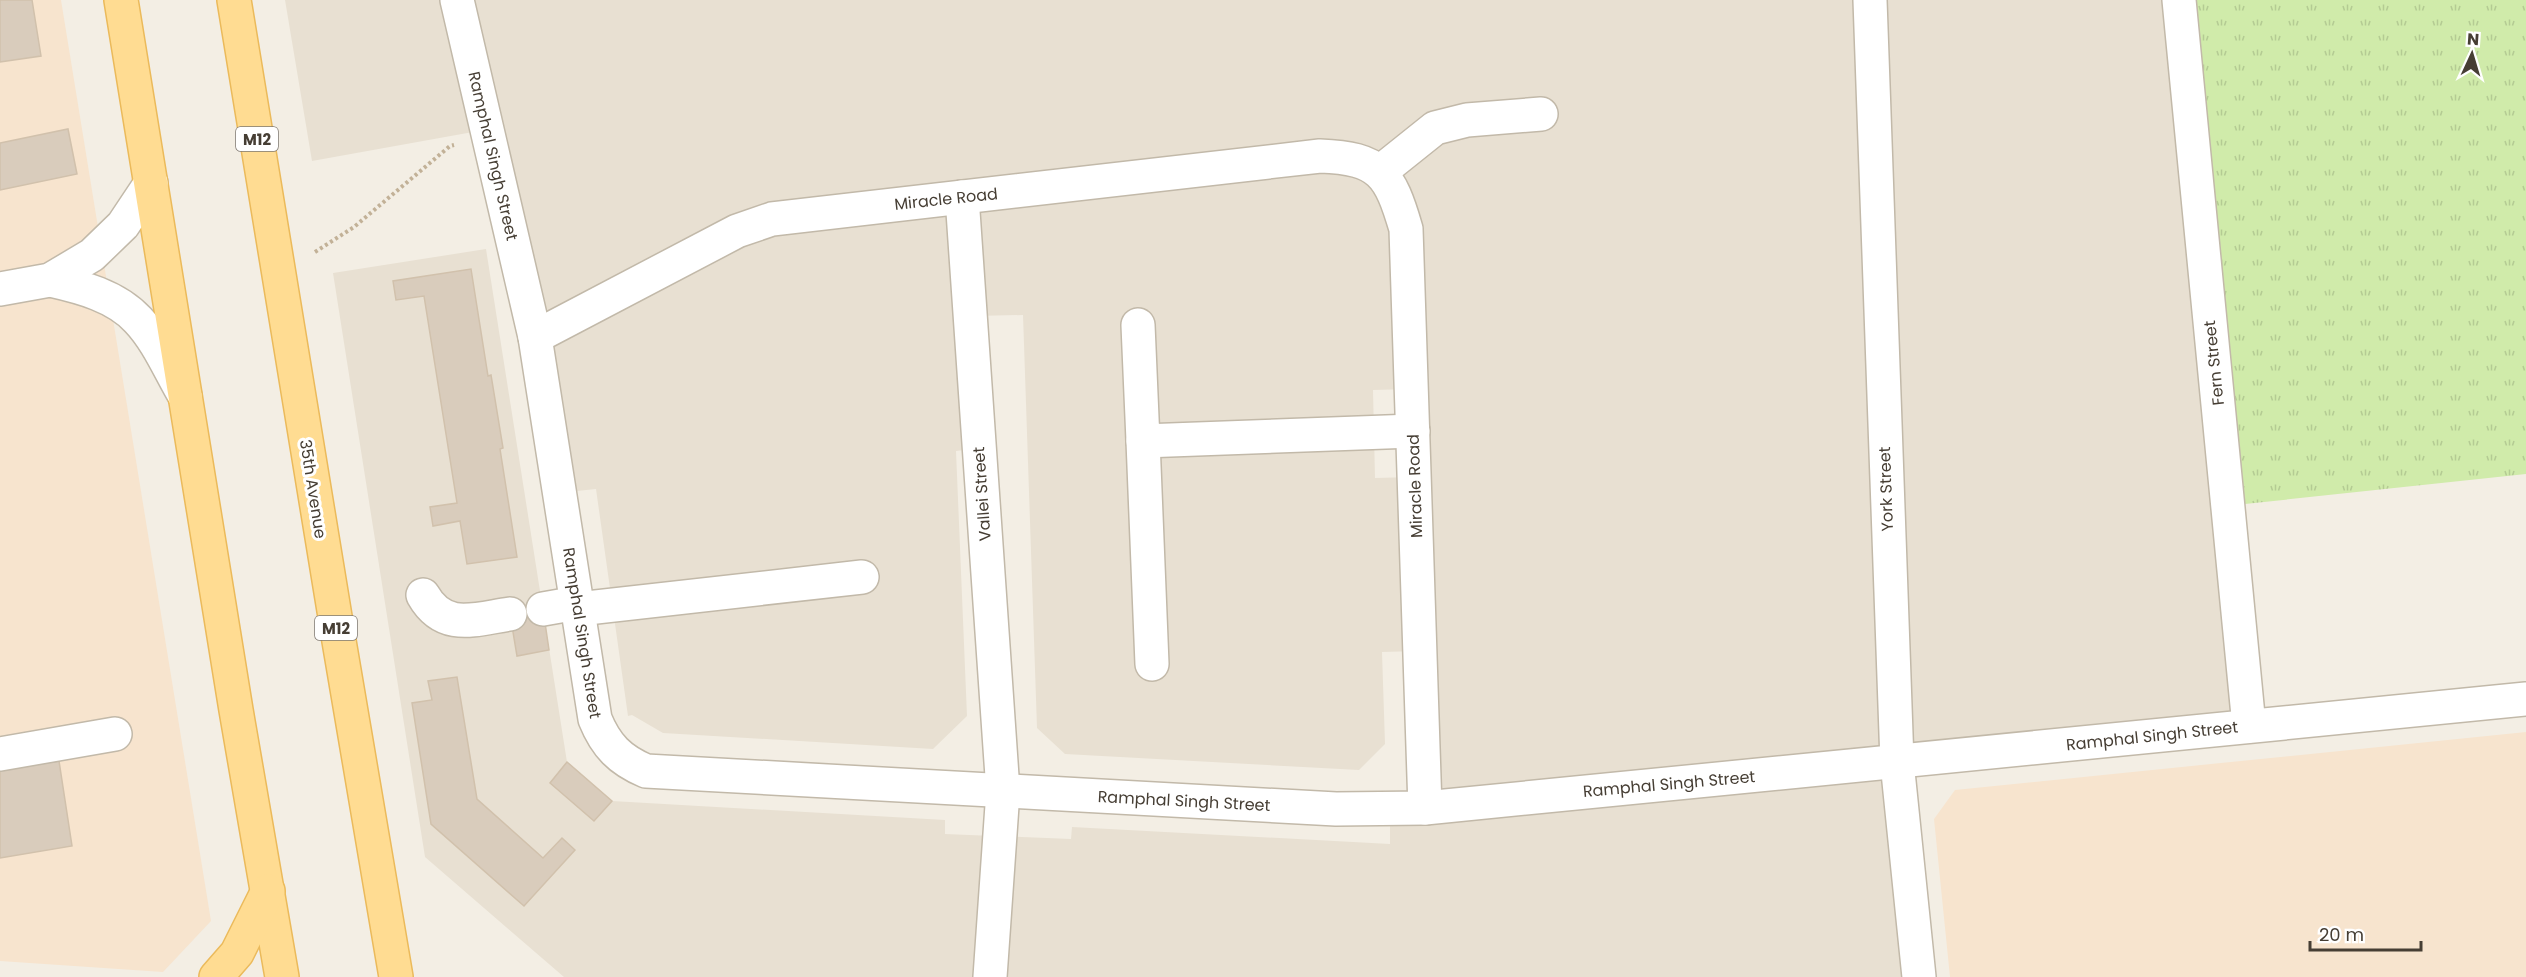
<svg xmlns="http://www.w3.org/2000/svg" width="2526" height="977" viewBox="0 0 2526 977" font-family="Poppins,sans-serif">
<defs>
<pattern id="grass-tufts" width="24" height="20" patternUnits="userSpaceOnUse" patternTransform="scale(1.5)"><rect width="24" height="20" fill="#d0ebaa"/><path d="M3 7l-1-3M5 7V3M7 7l1-3M15 17l-1-3M17 17v-4M19 17l1-3" fill="none" stroke="#b4cb93"/></pattern>
</defs>
<rect width="100%" height="100%" fill="#f3eee4"/>
<path fill="#e8e0d2" fill-rule="evenodd" d="M285 0H2178L2247 724 1895 761 1917 977H564L425 857 333 273 486 249 567 762 612 801 945 820V834L1071 839 1072 827 1390 844V808L1424 807 1418 651 1382 652 1385 744 1359 770 1065 754 1037 728 1023 315 973 316 981 448 956 451 967 716 933 749 663 733 632 715 628 716 596 489 557 493 484 130 312 161ZM1411 389 1413 477 1375 478 1373 390Z"/>
<g fill="#f7e4ce">
<path d="M0 0H61L211 921 163 972 0 961Z"/>
<path d="M2526 732V977H1950L1934 819 1955 790Z"/>
</g>
<path fill="url(#grass-tufts)" d="M2196 0H2526V474L2245 504Z"/>
<g fill="#d9ccbc" stroke="#d1c1ac" stroke-width="1.5">
<path d="M0 0H32L41 56 0 62Z"/>
<path d="M68 129 77 174 0 190V143Z"/>
<path d="M471 269 488 376 491 375 503 448 500 449 517 557 467 564 460 521 433 526 430 507 457 503 424 296 396 300 393 281Z"/>
<path d="M543 609 549 650 517 656 510 614Z"/>
<path d="M457 677 477 799 543 858 562 838 575 850 524 906 431 824 412 703 432 700 428 681Z"/>
<path d="M53 760 54 762 59 761 72 846 0 858V768Z"/>
<path d="M567 762 612 801 594 821 550 783Z"/>
</g>
<g fill="none" stroke-linecap="round" stroke-linejoin="round">
<g stroke="#c2b9a9" stroke-width="36">
<g id="minor">
<path d="M457 0 535 337 595 719C606 746 620 760 646 771L1336 809 1425 808 2526 699"/>
<path d="M1870 0 1897 762 1919 977"/>
<path d="M2179 0 2249 726"/>
<path d="M1380 172 1435 128 1467 120 1541 114"/>
<path d="M962 197 1003 791 990 977"/>
<path d="M50 280C81 287 116 296 138 320 158 341 170 371 185 396"/>
<path d="M0 289 50 280 92 255 123 225 151 183"/>
<path d="M1138 325 1143 441 1413 431"/>
<path d="M535 337 737 231 772 219 1320 156C1380 158 1390 174 1406 229L1425 808"/>
<path d="M1143 441 1152 664"/>
<path d="M423 595C444 632 475 619 510 614"/>
<path d="M543 609 577 603"/>
<path d="M578 609 862 577"/>
<path d="M0 754 115 734"/>
</g>
</g>
<g stroke="#ebba5b" stroke-width="36">
<g id="major">
<path d="M121 0 236 710 282 977"/>
<path d="M234 0 339 641 396 977"/>
<path d="M216 977 237 953 268 891"/>
</g>
</g>
<path stroke="#c2b197" stroke-width="4" stroke-dasharray="3 3" stroke-linecap="butt" d="M315 252 354 227 450 146 454 145"/>
<use href="#minor" stroke="#fff" stroke-width="33"/>
<use href="#major" stroke="#ffdc92" stroke-width="33"/>
</g>
<g text-anchor="middle" dominant-baseline="central" stroke-width="6" stroke-linejoin="round" paint-order="stroke">
<g fill="#fff" stroke="#7e7871" stroke-width="1.5">
<rect x="236" y="127" width="42" height="24" rx="4.5"/>
<rect x="315" y="616" width="42" height="24" rx="4.5"/>
</g>
<g font-size="15" font-weight="bold" fill="#463e34">
<text x="257" y="139">M12</text>
<text x="336" y="628">M12</text>
</g>
<g font-size="16" fill="#463e34" stroke="#fff">
<text transform="translate(493 156) rotate(77)">Ramphal Singh Street</text>
<text transform="translate(946 199) rotate(-6)">Miracle Road</text>
<text transform="translate(2214 363) rotate(-96)">Fern Street</text>
<text transform="translate(1415 486) rotate(-92)">Miracle Road</text>
<text transform="translate(313 489) rotate(81)">35th Avenue</text>
<text transform="translate(1886 489) rotate(-92)">York Street</text>
<text transform="translate(982 494) rotate(-94)">Vallei Street</text>
<text transform="translate(582 633) rotate(81)">Ramphal Singh Street</text>
<text transform="translate(2152 736) rotate(-6)">Ramphal Singh Street</text>
<text transform="translate(1669 784) rotate(-5)">Ramphal Singh Street</text>
<text transform="translate(1184 801) rotate(3)">Ramphal Singh Street</text>
</g>
</g>
<g transform="translate(2472 54) rotate(4)" stroke="#ffffff" stroke-width="4.5" paint-order="stroke">
<path d="M0-4.5L10 22L0 15L-10 22Z" fill="#463e34"/>
<text y="-9" font-size="16" font-weight="bold" text-anchor="middle" fill="#463e34">N</text>
</g>
<path d="M2310 941v9h111v-9" fill="none" stroke="#463e34" stroke-width="3"/>
<text x="2319" y="941" font-size="18" fill="#463e34" stroke="#ffffff" stroke-width="4.5" paint-order="stroke">20 m</text>
</svg>
